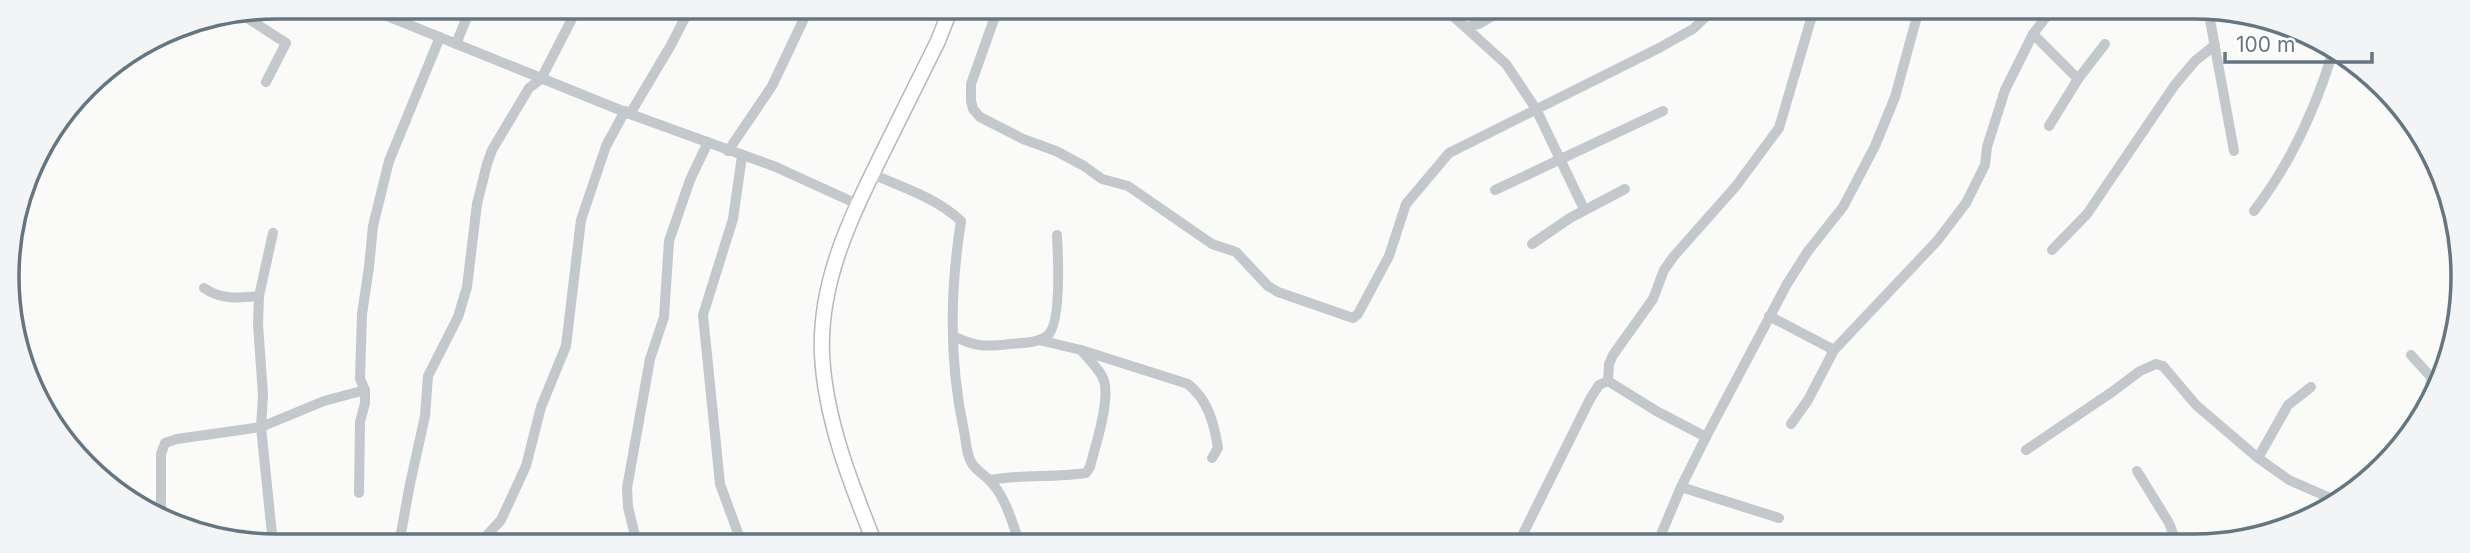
<svg xmlns="http://www.w3.org/2000/svg" width="2470" height="553" viewBox="0 0 2470 553" font-family="Inter,sans-serif">
<rect width="100%" height="100%" fill="#fafaf8"/>
<g fill="none" stroke-linecap="round" stroke-linejoin="round">
<g stroke="#b3babf" stroke-width="17">
<path id="secondary" d="M875 544C851 484 825 419 822 354 819 282 850 219 881 156 900 118 919 80 938 41L951 8"/>
</g>
<g stroke="#c3c8cc" stroke-width="10">
<path d="M365 7 630 114 776 167 857 204"/>
<path d="M998 8 971 84V101L973 109 980 117 1023 139 1056 151 1084 166 1102 179 1128 186 1212 244 1236 252 1268 286 1278 292 1353 318 1358 314 1389 256 1406 204 1449 153 1659 48 1693 29 1714 9"/>
<path d="M1444 8 1506 64 1536 109 1584 209"/>
<path d="M2208 9 2234 151"/>
<path d="M241 14 286 43 266 82"/>
<path d="M1466 27 1479 24 1506 8"/>
<path d="M2033 34 2078 79"/>
<path d="M456 44 471 7"/>
<path d="M630 114 671 45 690 8"/>
<path d="M2049 126 2078 79 2105 44"/>
<path d="M728 151 772 86 809 8"/>
<path d="M872 174C902 187 937 198 961 221 950 290 949 362 964 431 966 440 966 453 971 462 976 471 984 474 990 481 1006 497 1012 523 1020 544"/>
<path d="M1495 190 1663 111"/>
<path d="M2254 211C2291 163 2317 105 2334 48"/>
<path d="M1532 244 1570 218 1625 189"/>
<path d="M2052 250 2087 214 2174 86 2195 61 2215 45"/>
<path d="M204 288C221 300 239 298 259 296"/>
<path d="M1769 316 1834 350"/>
<path d="M953 336C976 347 985 347 1010 344 1022 343 1038 343 1047 336 1062 325 1058 254 1057 235"/>
<path d="M1039 340 1081 350 1188 384C1208 400 1214 423 1218 448L1212 458"/>
<path d="M1608 381 1609 364 1613 355 1653 299 1664 270 1674 256 1736 186 1779 128 1814 9"/>
<path d="M1791 424 1808 400 1834 350 1937 241 1966 203 1985 165 1987 147 2005 90 2033 34 2052 9"/>
<path d="M2403 441 2430 391 2431 377 2411 355"/>
<path d="M2026 450 2112 392 2140 371 2156 364 2163 366 2196 405 2258 458 2289 480 2337 501"/>
<path d="M2258 458 2288 405 2311 387"/>
<path d="M2137 471 2169 523 2177 544"/>
<path d="M990 480C1022 474 1054 478 1086 473L1090 467C1095 446 1113 395 1102 376 1097 367 1088 358 1081 350"/>
<path d="M1681 487 1779 518"/>
<path d="M359 493 360 422 365 403V390L360 379 362 314 369 267 373 226 389 161 440 37"/>
<path d="M161 517V454L165 443 177 439 261 427 324 401 365 390"/>
<path d="M1522 536 1536 544"/>
<path d="M273 544 261 427 263 395 258 324 259 296 273 233"/>
<path d="M399 544 410 484 425 416 428 376 458 317 467 287 477 204 487 164 492 150 529 88 541 79 578 7"/>
<path d="M479 544 501 520 526 466 541 407 566 346 581 220 606 146 625 111"/>
<path d="M637 544 628 507 627 488 650 359 664 317 669 241 690 180 708 142"/>
<path d="M742 544 720 484 703 315 733 219 742 156"/>
<path d="M1518 544 1590 399 1599 385 1608 381 1658 412 1706 437 1787 284 1808 251 1843 207 1875 146 1895 97 1919 9"/>
<path d="M1657 544 1681 487 1706 437"/>
</g>
<use href="#secondary" stroke="#fff" stroke-width="14"/>
</g>
<path d="M0 0H2470V553H0ZM276 19H2194A257 257 0 0 1 2451 276V277A257 257 0 0 1 2194 534H276A257 257 0 0 1 19 277V276A257 257 0 0 1 276 19Z" fill="#f3f4f5" fill-rule="evenodd"/>
<path fill="none" stroke="#657683" stroke-width="3.5" d="M276 19H2194A257 257 0 0 1 2451 276V277A257 257 0 0 1 2194 534H276A257 257 0 0 1 19 277V276A257 257 0 0 1 276 19Z"/>
<path d="M2225 52v10h147v-10" fill="none" stroke="#657683" stroke-width="3.5"/>
<text x="2236" y="52" font-size="21" fill="#657683" stroke="#ffffff" stroke-width="5" paint-order="stroke">100 m</text>
</svg>
